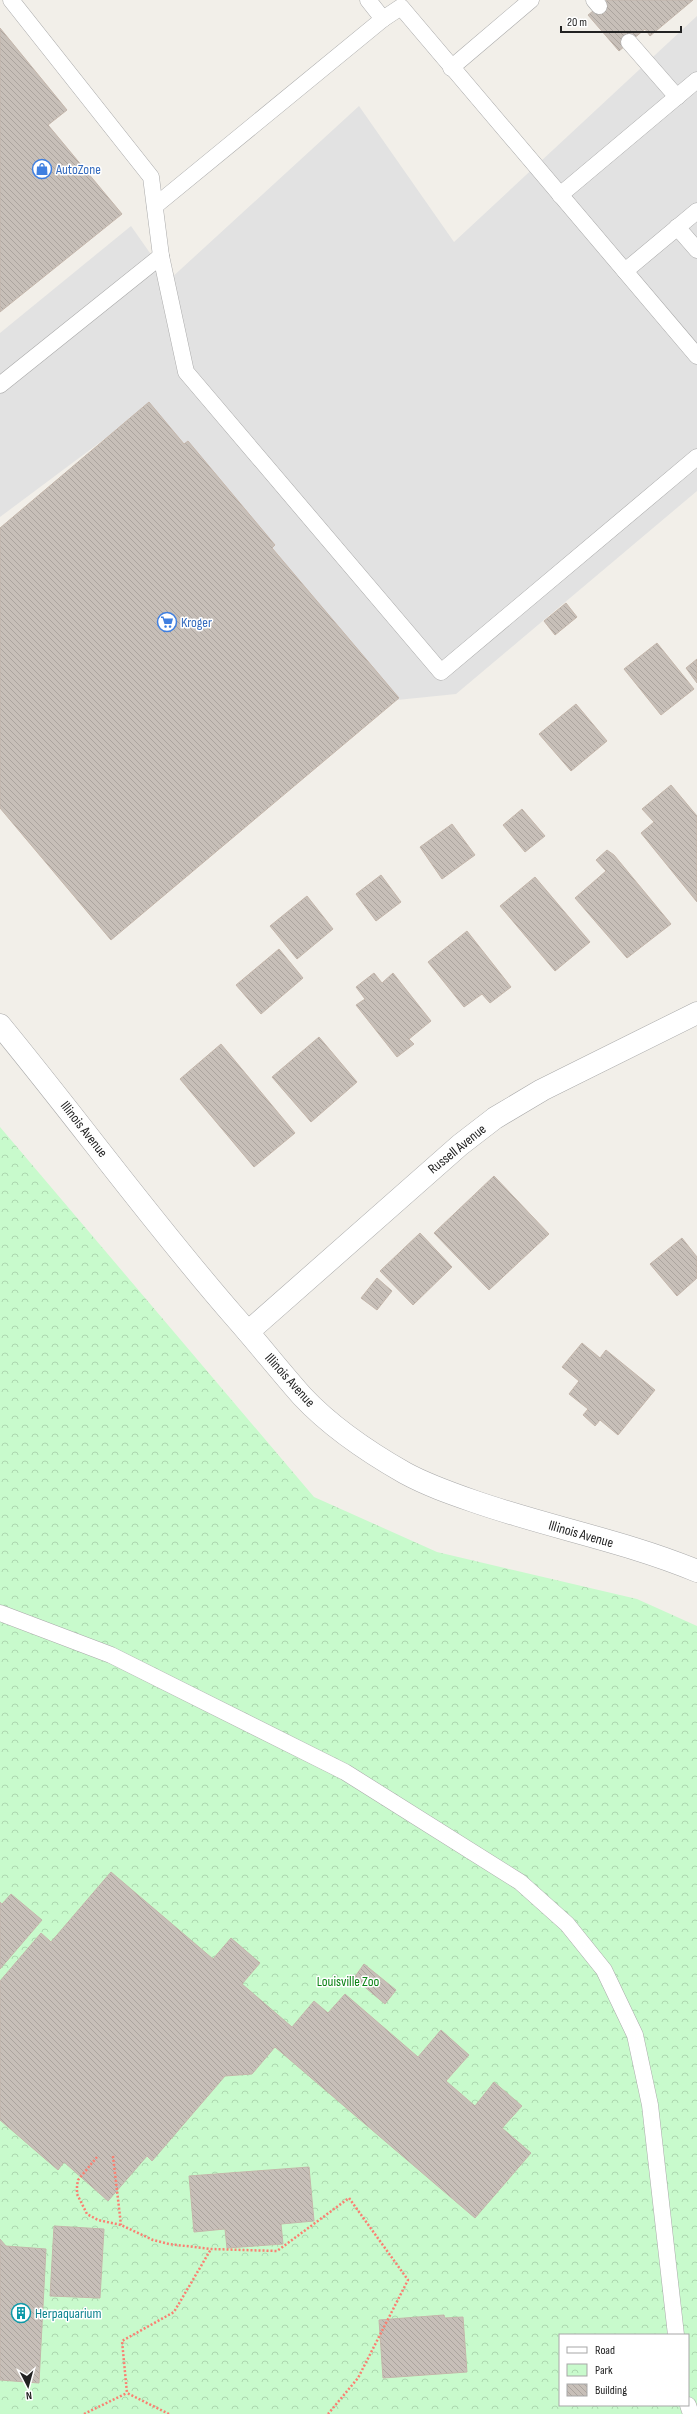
<svg xmlns="http://www.w3.org/2000/svg" width="697" height="2414" viewBox="0 0 697 2414" font-family="'Sofia Sans Condensed',sans-serif">
<defs>
<pattern id="park-crowns" width="20" height="18" patternUnits="userSpaceOnUse"><rect width="20" height="18" fill="#c8facc"/><path d="M2 6a3 3 0 1 1 6 0M12 15a3 3 0 1 1 6 0" fill="none" stroke="#acd6af"/></pattern>
<pattern id="building-back-hatch" width="6" height="6" patternUnits="userSpaceOnUse"><rect width="6" height="6" fill="#c7bfb8"/><path d="M-1 5l2 2M0 0l6 6M5-1l2 2" fill="none" stroke="#aba49e"/></pattern>
</defs>
<rect width="100%" height="100%" fill="#f2efe9"/>
<path fill="url(#park-crowns)" fill-rule="evenodd" d="M0 1127 314 1497 437 1552 637 1599 697 1626V2414H0ZM560 2335H688V2405H560Z"/>
<path fill="#e2e2e2" d="M697 16V491L456 694 397 700 146 408 0 517V333L131 226 169 280 359 106 454 242Z"/>
<g fill="url(#building-back-hatch)" stroke="#c4b6ab">
<path d="M607 0H693L650 36 645 29 619 51 588 15Z"/>
<path d="M0 28 67 110 48 125 122 214 0 312Z"/>
<path d="M149 402 184 444 188 441 275 545 272 548 399 698 111 940 0 808V528Z"/>
<path d="M566 603 577 617 555 635 544 621Z"/>
<path d="M657 643 694 689 661 715 624 669Z"/>
<path d="M697 659V683L686 668Z"/>
<path d="M576 704 607 741 571 771 539 734Z"/>
<path d="M671 785 697 816V902L641 833 654 822 642 809Z"/>
<path d="M522 809 545 836 525 852 503 825Z"/>
<path d="M452 824 475 855 442 879 420 847Z"/>
<path d="M607 850 614 855 671 924 627 958 575 898 606 871 596 860Z"/>
<path d="M381 875 401 902 376 921 356 894Z"/>
<path d="M535 877 590 942 555 971 500 906Z"/>
<path d="M307 896 333 929 297 959 270 926Z"/>
<path d="M467 931 511 987 490 1003 482 994 464 1007 428 962Z"/>
<path d="M279 949 303 978 261 1014 236 985Z"/>
<path d="M374 973 382 983 393 973 431 1021 409 1039 414 1044 397 1057 356 1005 365 999 356 987Z"/>
<path d="M319 1037 357 1082 311 1122 272 1077Z"/>
<path d="M221 1044 295 1133 254 1167 180 1079Z"/>
<path d="M494 1176 549 1234 489 1290 434 1233Z"/>
<path d="M420 1233 452 1267 413 1305 380 1271Z"/>
<path d="M682 1238 697 1257V1278L677 1296 650 1264Z"/>
<path d="M377 1278 392 1291 377 1310 361 1298Z"/>
<path d="M582 1343 600 1358 606 1350 655 1390 618 1435 600 1420 595 1426 583 1415 588 1409 569 1394 579 1381 562 1367Z"/>
<path d="M111 1872 213 1959 231 1938 260 1963 242 1984 292 2027 314 2001 328 2013 345 1994 418 2057 441 2030 469 2055 446 2081 475 2106 494 2082 522 2106 502 2128 531 2153 475 2218 275 2047 252 2074 225 2076 152 2161 147 2156 108 2201 64 2162 58 2170 0 2120V1981L41 1933 51 1942Z"/>
<path d="M11 1894 42 1920 0 1969V1902L2 1904Z"/>
<path d="M364 1964 396 1990 385 2004 354 1978Z"/>
<path d="M309 2167 314 2221 281 2224 283 2244 227 2248 225 2229 194 2232 189 2176Z"/>
<path d="M54 2226 104 2229 100 2298 50 2296Z"/>
<path d="M0 2239 6 2246 46 2249 39 2383 0 2380Z"/>
<path d="M444 2315 445 2318 463 2317 467 2372 383 2378 379 2320Z"/>
</g>
<g fill="none" stroke-linecap="round" stroke-linejoin="round">
<g stroke="#a9a9a9" stroke-width="17">
<g id="service">
<path d="M11 0 151 177 161 256"/>
<path d="M368 0 383 19 401 7 697 356"/>
<path d="M594 0 599 6"/>
<path d="M629 42 677 97"/>
<path d="M451 68 531 0"/>
<path d="M560 195 697 80"/>
<path d="M155 206 383 19"/>
<path d="M677 227 697 250"/>
<path d="M625 271 697 211"/>
<path d="M0 385 161 256 186 372 441 672 697 457"/>
<path d="M0 1613 111 1655 345 1772 520 1882 567 1924 604 1970 635 2035 650 2105 676 2335"/>
<path d="M688 2405 691 2414"/>
</g>
</g>
<g stroke="#a9a9a9" stroke-width="23">
<g id="minor">
<path d="M0 1025C79 1121 152 1222 234 1316 257 1342 279 1370 302 1396 331 1427 368 1452 405 1473 427 1485 450 1493 473 1501 547 1527 625 1541 697 1571"/>
<path d="M248 1332 460 1145 495 1118 542 1090 697 1013"/>
</g>
</g>
<g stroke="#fa8072" stroke-width="2.5" stroke-dasharray="2 2" stroke-linecap="butt">
<path d="M113 2156 121 2225"/>
<path d="M97 2157 78 2180 77 2186V2194L87 2214 98 2220 121 2225 153 2240 169 2244 211 2249 277 2251 349 2198 408 2280 358 2378 328 2414"/>
<path d="M84 2414 127 2393"/>
<path d="M169 2414 127 2393 122 2341 174 2312 211 2249"/>
</g>
<use href="#service" stroke="#fff" stroke-width="16"/>
<use href="#minor" stroke="#fff" stroke-width="22"/>
</g>
<defs>
<g id="shop-ring" transform="scale(1)"><circle r="9.5" fill="#fff" stroke="#3f7fe0" stroke-width="1.5"/><path d="M-5-2.5h2.3a2.7 3.5 0 0 1 5.4 0H5L5.5 6h-11ZM-1.5-2.5h3a1.5 2.3 0 0 0-3 0Z" fill="#3f7fe0"/></g>
<g id="supermarket-ring" transform="scale(1)"><circle r="9.5" fill="#fff" stroke="#3f7fe0" stroke-width="1.5"/><path d="M-6-5.5h2.5l.6 2H6L4.5 2H-2.5L-4.4-4H-6ZM-1.5 3.2a1.3 1.3 0 1 0 .1 0ZM3 3.2a1.3 1.3 0 1 0 .1 0Z" fill="#3f7fe0"/></g>
<g id="building-ring" transform="scale(1)"><circle r="9.5" fill="#fff" stroke="#0f9aa8" stroke-width="1.5"/><path d="M-4-6H4V6H1V3H-1V6H-4ZM-2.5-4.3h1.7v1.8h-1.7ZM.8-4.3h1.7v1.8H.8ZM-2.5-1h1.7V.8h-1.7ZM.8-1h1.7V.8H.8Z" fill="#0f9aa8"/></g>
</defs>
<g fill-rule="evenodd">
<use href="#shop-ring" x="42" y="169"/>
<use href="#supermarket-ring" x="167" y="622"/>
<use href="#building-ring" x="21" y="2313"/>
</g>
<g text-anchor="middle" dominant-baseline="central" stroke-width="3" stroke-linejoin="round" paint-order="stroke">
<g font-size="14" fill="#366cbe" stroke="#fff" text-anchor="start">
<text x="56" y="169">AutoZone</text>
<text x="181" y="622">Kroger</text>
</g>
<g font-size="14" fill="#222" stroke="#fff">
<text transform="translate(84 1129) rotate(52)">Illinois Avenue</text>
<text transform="translate(457 1149) rotate(-39)">Russell Avenue</text>
<text transform="translate(290 1380) rotate(48)">Illinois Avenue</text>
<text transform="translate(581 1534) rotate(16)">Illinois Avenue</text>
</g>
<g font-size="14" fill="#0c8416" stroke="#fff">
<text x="348" y="1981">Louisville Zoo</text>
</g>
<g font-size="14" fill="#0d838f" stroke="#fff" text-anchor="start">
<text x="35" y="2313">Herpaquarium</text>
</g>
</g>
<rect x="559" y="2334" width="130" height="72" fill="#ffffff" stroke="#a7a7a7"/>
<rect x="567" y="2347" width="20" height="6" fill="#ffffff" stroke="#a7a7a7"/>
<text x="595" y="2354" font-size="12" fill="#222222">Road</text>
<rect x="567" y="2364" width="20" height="12" fill="url(#park-crowns)" stroke="#a7a7a7"/>
<text x="595" y="2374" font-size="12" fill="#222222">Park</text>
<rect x="567" y="2384" width="20" height="12" fill="url(#building-back-hatch)" stroke="#a7a7a7"/>
<text x="595" y="2394" font-size="12" fill="#222222">Building</text>
<g transform="translate(28 2386) rotate(174)" stroke="#ffffff" stroke-width="3" paint-order="stroke">
<path d="M0-3L7 15L0 10L-7 15Z" fill="#222222"/>
<text y="-6" font-size="11" font-weight="bold" text-anchor="middle" fill="#222222">N</text>
</g>
<path d="M561 26v6h120v-6" fill="none" stroke="#222222" stroke-width="2"/>
<text x="567" y="26" font-size="12" fill="#222222" stroke="#ffffff" stroke-width="3" paint-order="stroke">20 m</text>
</svg>
